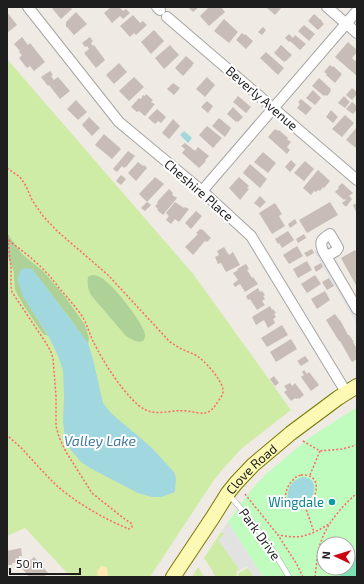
<svg xmlns="http://www.w3.org/2000/svg" width="364" height="584" viewBox="0 0 364 584" font-family="'Exo 2',sans-serif">
<rect width="100%" height="100%" fill="#efeae3"/>
<g fill="#cfeca7">
<path d="M7 59 194 275 291 410 241 449 222 470 214 480 150 577H71L25 528 7 536Z"/>
<path d="M221 532 224 533V535L219 540 240 570 237 571 236 577H215L212 570 204 558Z"/>
<path d="M198 567 204 577H192Z"/>
<path d="M248 568 254 577H237L239 573Z"/>
</g>
<g fill="#add196">
<path d="M7 233 22 254 44 272 66 298 85 325 89 338 88 344 72 321 32 269 23 296 48 336 43 334 24 306 15 290 14 279V272L7 255Z"/>
<path d="M92 275C94 275 96 275 98 276 110 280 142 321 145 334 145 337 145 337 144 340L140 342 135 341 126 336 91 295C88 289 87 284 88 277Z"/>
</g>
<path fill="#ffe8b2" d="M101 566 105 567 107 568 108 577H98L97 571Z"/>
<path fill="#bffcbe" fill-rule="evenodd" d="M357 407V577H263L228 522 251 490 265 475 309 438ZM324 544H348V568H324Z"/>
<path fill="#7de2b2" d="M357 556V577H339L347 568H348V566Z"/>
<g fill="#e2e2e2">
<path d="M318 249 357 316V324L314 251Z"/>
<path d="M228 522 243 546 263 577H254L247 566 240 570 218 540 224 535V533L221 532Z"/>
</g>
<g fill="#a1d7df">
<path d="M184 131 192 138 188 143 180 135Z"/>
<path d="M23 268 32 269 72 321 88 343 93 359 103 403 106 407 112 414 151 447 174 472 176 478 175 492 161 497H152L138 493 90 468 81 462 70 449 65 437 63 422 64 396 63 370 58 356 49 337 23 296 18 282V276L20 271Z"/>
<path d="M303 477C325 479 311 509 295 507 285 505 287 492 290 486 293 481 298 478 303 477Z"/>
</g>
<g fill="#c7bcb6">
<path d="M51 7H70L72 9 61 19Z"/>
<path d="M111 7H119L123 11 126 9 130 13 123 19 120 16 112 23 104 13Z"/>
<path d="M188 7H199L193 12Z"/>
<path d="M209 7H221L225 12 209 26 200 16Z"/>
<path d="M268 7H282L275 15 267 8Z"/>
<path d="M7 12 17 25 7 33Z"/>
<path d="M76 12 87 24 74 35 67 27H66V22Z"/>
<path d="M314 14 322 21V22L324 24 318 30 308 21Z"/>
<path d="M133 15 140 23 143 21 147 25 136 35 134 33 130 37 120 26Z"/>
<path d="M224 19 238 32 229 43 214 31Z"/>
<path d="M304 25 315 34 309 41 298 31Z"/>
<path d="M263 27 266 30 262 35 258 32Z"/>
<path d="M154 30 164 41 151 54 141 42Z"/>
<path d="M242 33 244 35 245 34 253 41 246 49 236 40Z"/>
<path d="M289 34 293 38 295 35 306 44 300 50 290 41 289 42 285 38Z"/>
<path d="M22 37 28 45 30 43 45 62 34 71 30 66 27 68 19 58 22 55 19 52 20 51 14 44Z"/>
<path d="M90 37 93 41 91 43 93 46 94 45 105 60 96 68 84 53 89 49 87 46 85 47 82 43Z"/>
<path d="M348 42 357 50V52L352 58 355 61 357 59V76L335 57Z"/>
<path d="M170 45 179 55 164 69 155 58Z"/>
<path d="M281 45 292 55 286 61H285L284 62 274 53Z"/>
<path d="M266 52 284 68 278 75 260 58Z"/>
<path d="M186 56 194 63 192 65H193L183 76 175 68Z"/>
<path d="M119 63 127 72 114 84 106 75Z"/>
<path d="M330 65 332 67 333 66 342 74 335 83 326 75 327 74 324 72Z"/>
<path d="M50 71 53 75 51 76 54 80 58 77 70 91 60 99 49 85 48 86 41 77Z"/>
<path d="M134 77 144 87 129 101 119 91Z"/>
<path d="M207 77 215 85 205 97 196 89Z"/>
<path d="M319 78 331 89 330 90 331 91 327 96 325 95 324 96 312 86Z"/>
<path d="M173 83 180 88 174 95 167 89Z"/>
<path d="M352 88 357 92V94L352 100 346 95Z"/>
<path d="M313 90 321 98 315 105 306 98Z"/>
<path d="M146 94 153 100 151 102 155 104 145 116 139 111 137 112 131 107 139 98 141 99 143 95 145 96Z"/>
<path d="M238 96 251 107 246 113 233 102Z"/>
<path d="M344 96 350 102 345 108 338 103Z"/>
<path d="M301 99 312 108 306 115 297 108 300 104 298 102Z"/>
<path d="M76 100 87 112 78 120 67 109Z"/>
<path d="M207 101 213 106 208 113 201 107Z"/>
<path d="M352 102 357 106V110L353 114 346 109Z"/>
<path d="M233 107 243 117 238 122 236 121V122L227 114Z"/>
<path d="M157 109 166 117 161 123 158 121 155 124 148 118Z"/>
<path d="M331 110 338 117 333 123 326 117Z"/>
<path d="M345 115 354 123 342 137 332 129Z"/>
<path d="M89 117 100 128 92 136 82 125Z"/>
<path d="M219 118 231 128 225 137 212 126Z"/>
<path d="M173 119 180 126 169 139 162 133Z"/>
<path d="M207 126 222 138 213 148 199 135Z"/>
<path d="M357 127V146L356 148 346 140Z"/>
<path d="M275 129 278 131 279 130 288 138 287 139 291 142 287 147 290 150 287 154 268 137Z"/>
<path d="M104 134 121 149 112 159 95 145Z"/>
<path d="M185 143 195 151 198 147 209 156 205 160 206 161 199 168 182 153 185 149 181 146Z"/>
<path d="M128 151 135 156 126 167H125L124 168 122 166 117 172 113 169Z"/>
<path d="M263 152 276 163 268 173 254 162Z"/>
<path d="M291 160 296 165 290 172 285 167Z"/>
<path d="M305 161 314 169 304 181 294 173Z"/>
<path d="M138 162 143 166 144 165 147 168 136 181 128 173Z"/>
<path d="M250 164 267 179 260 188 243 173Z"/>
<path d="M318 170 330 181 324 188 323 187 320 191 318 190 316 192 314 191 311 195 303 188Z"/>
<path d="M121 175 126 179 121 185 116 181Z"/>
<path d="M155 177 164 184 147 202 139 194Z"/>
<path d="M239 177 249 186 247 188 249 189 240 200 229 188Z"/>
<path d="M342 183 353 193 349 196 352 199 346 207 342 203 346 200 345 199 344 200 335 192 339 188 338 187Z"/>
<path d="M169 189 173 193 172 195 177 198 163 215 157 210 158 209 155 206 158 203 157 202Z"/>
<path d="M260 196 266 202 260 208 254 203Z"/>
<path d="M147 202 151 205 145 211 141 208Z"/>
<path d="M175 202 184 208 185 207 189 209 179 222 175 219 171 224 166 220 169 216 166 213Z"/>
<path d="M330 202 338 215 307 233 299 220Z"/>
<path d="M275 203 282 214 279 216 285 226 272 234 259 213Z"/>
<path d="M357 203V214L353 205Z"/>
<path d="M196 211 202 216 191 229 185 223Z"/>
<path d="M295 219 297 223 290 228 288 224Z"/>
<path d="M200 229 202 230V229L211 238 207 242 205 241 193 255 185 247 198 234 196 233Z"/>
<path d="M288 231 294 240 282 248 279 243 278 244 275 239Z"/>
<path d="M304 234 306 238 298 243 296 239Z"/>
<path d="M297 246 303 256 289 264 283 255Z"/>
<path d="M224 247 229 255 233 252 240 265 226 272 221 263 218 264 215 257 219 255 217 251Z"/>
<path d="M312 249 314 253 307 257 304 253Z"/>
<path d="M355 250 357 254V287L341 258Z"/>
<path d="M307 261 312 270 298 278 293 269Z"/>
<path d="M321 263 323 267 316 272 314 267Z"/>
<path d="M246 264 249 269 247 270 252 278 253 277 258 284 245 292 240 284 235 287 233 284 238 280 233 273 238 270 237 269Z"/>
<path d="M315 275 321 284 307 293 301 284Z"/>
<path d="M329 278 334 286 327 290 322 282Z"/>
<path d="M258 288 260 292 262 291 265 295 263 296 265 299 262 301 265 305 257 310 250 299 248 300 246 296Z"/>
<path d="M325 291 330 300 317 309 311 299Z"/>
<path d="M270 306 272 310 273 309 276 313 274 314 276 317 273 319 275 323 268 328 264 320 256 325 252 317Z"/>
<path d="M335 314 340 321V320L348 335H349L354 342H353L357 349V359L352 362 340 341H339L326 320Z"/>
<path d="M282 325 288 335 267 347 261 338Z"/>
<path d="M291 339 297 349 276 362 270 352Z"/>
<path d="M305 356 309 361 301 366 297 361Z"/>
<path d="M304 370 307 374 309 372 319 385 311 391 301 377 304 375 302 372Z"/>
<path d="M274 376 279 383 275 386 270 379Z"/>
<path d="M290 383 292 386 295 383 304 395 299 399 298 398 296 399 295 398 291 401 284 392 287 390 284 386Z"/>
<path d="M21 548 22 556H19V562L12 563V565H7V551Z"/>
<path d="M34 557 48 573 44 577H29L22 568Z"/>
</g>
<g fill="none" stroke-linecap="round" stroke-linejoin="round">
<g stroke="#a5a5a5" stroke-width="6">
<path id="lane" d="M228 494C252 520 272 547 289 577"/>
</g>
<g stroke="#a5a5a5" stroke-width="12">
<g id="street">
<path d="M28 7 119 122 202 191 251 236 346 392"/>
<path d="M157 7 160 10"/>
<path d="M327 7 357 33"/>
<path d="M167 17 357 180"/>
<path d="M202 191 357 11"/>
<path d="M327 256 336 251 338 248 337 246 330 234C322 239 319 241 323 251L357 309"/>
</g>
</g>
<g stroke="#787a00" stroke-width="16">
<g id="secondary">
<path id="s1" d="M173 577 213 517 228 493 236 483 253 465 291 433 338 398 357 386"/>
</g>
</g>
<g stroke="#ff6665" stroke-width="1.5" stroke-dasharray="2 2" stroke-linecap="butt">
<path d="M7 168 20 177 26 186 32 200 43 216 56 230 108 275 170 342C173 343 175 346 178 347 184 351 191 352 197 356 205 361 221 379 223 389 224 393 221 397 219 400 208 418 204 413 186 411 173 409 158 416 146 410 128 402 102 360 93 341 89 333 87 324 82 316 75 306 67 297 59 288 54 281 49 275 43 269 32 258 20 249 8 240"/>
<path d="M7 231 11 268V286L12 292 46 343 51 352 53 358 56 396V426L59 437 66 452 92 493 122 517 132 524V527L129 529C104 519 75 502 55 484 45 474 35 463 25 452 20 446 13 441 7 435"/>
<path d="M303 441 320 451 342 449 357 445"/>
<path d="M301 475C329 473 314 514 293 509 280 505 286 486 293 480 295 477 298 476 301 475Z"/>
<path d="M310 475 320 451"/>
<path d="M245 494 278 535"/>
<path d="M305 506 314 532"/>
<path d="M303 577 296 563 278 535C286 536 295 538 303 536 312 534 321 529 329 524"/>
<path d="M315 577C316 569 317 560 318 552 323 528 339 509 357 493"/>
</g>
<use href="#lane" stroke="#fff" stroke-width="5"/>
<use href="#street" stroke="#fff" stroke-width="10"/>
<use href="#secondary" stroke="#fcf9b4" stroke-width="14"/>
</g>
<circle fill="#0f9aa8" stroke="#fff" stroke-width="1.5" cx="332" cy="502" r="4"/>
<g text-anchor="middle" dominant-baseline="central" stroke-width="4" stroke-linejoin="round" paint-order="stroke">
<g font-size="13" fill="#1e1e1e" stroke="#fff">
<text transform="translate(262 98) rotate(41)">Beverly Avenue</text>
<text transform="translate(199 190) rotate(41)">Cheshire Place</text>
<text stroke="none"><textPath href="#s1" startOffset="134">Clove Road</textPath></text>
<text transform="translate(260 534) rotate(54)">Park Drive</text>
</g>
<g font-size="13" fill="#0d838f" stroke="#fff" text-anchor="end">
<text x="324" y="502">Wingdale</text>
</g>
<g font-size="14" font-style="italic" fill="#417aa2" stroke="#fff">
<text x="100" y="440">Valley Lake</text>
</g>
</g>
<rect width="364" height="584" fill="none" stroke="#1e1e1e" stroke-width="16"/>
<g transform="translate(336 556) rotate(274)"><circle r="19" fill="#ffffff" stroke="#a5a5a5"/>
<path d="M0-3L7 15L0 10L-7 15Z" fill="#cc0013"/>
<text y="-6" font-size="11" font-weight="bold" text-anchor="middle" fill="#1e1e1e">N</text>
</g>
<path d="M10 568v6h70v-6" fill="none" stroke="#1e1e1e" stroke-width="2"/>
<text x="16" y="568" font-size="12" fill="#1e1e1e" stroke="#ffffff" stroke-width="3" paint-order="stroke">50 m</text>
</svg>
